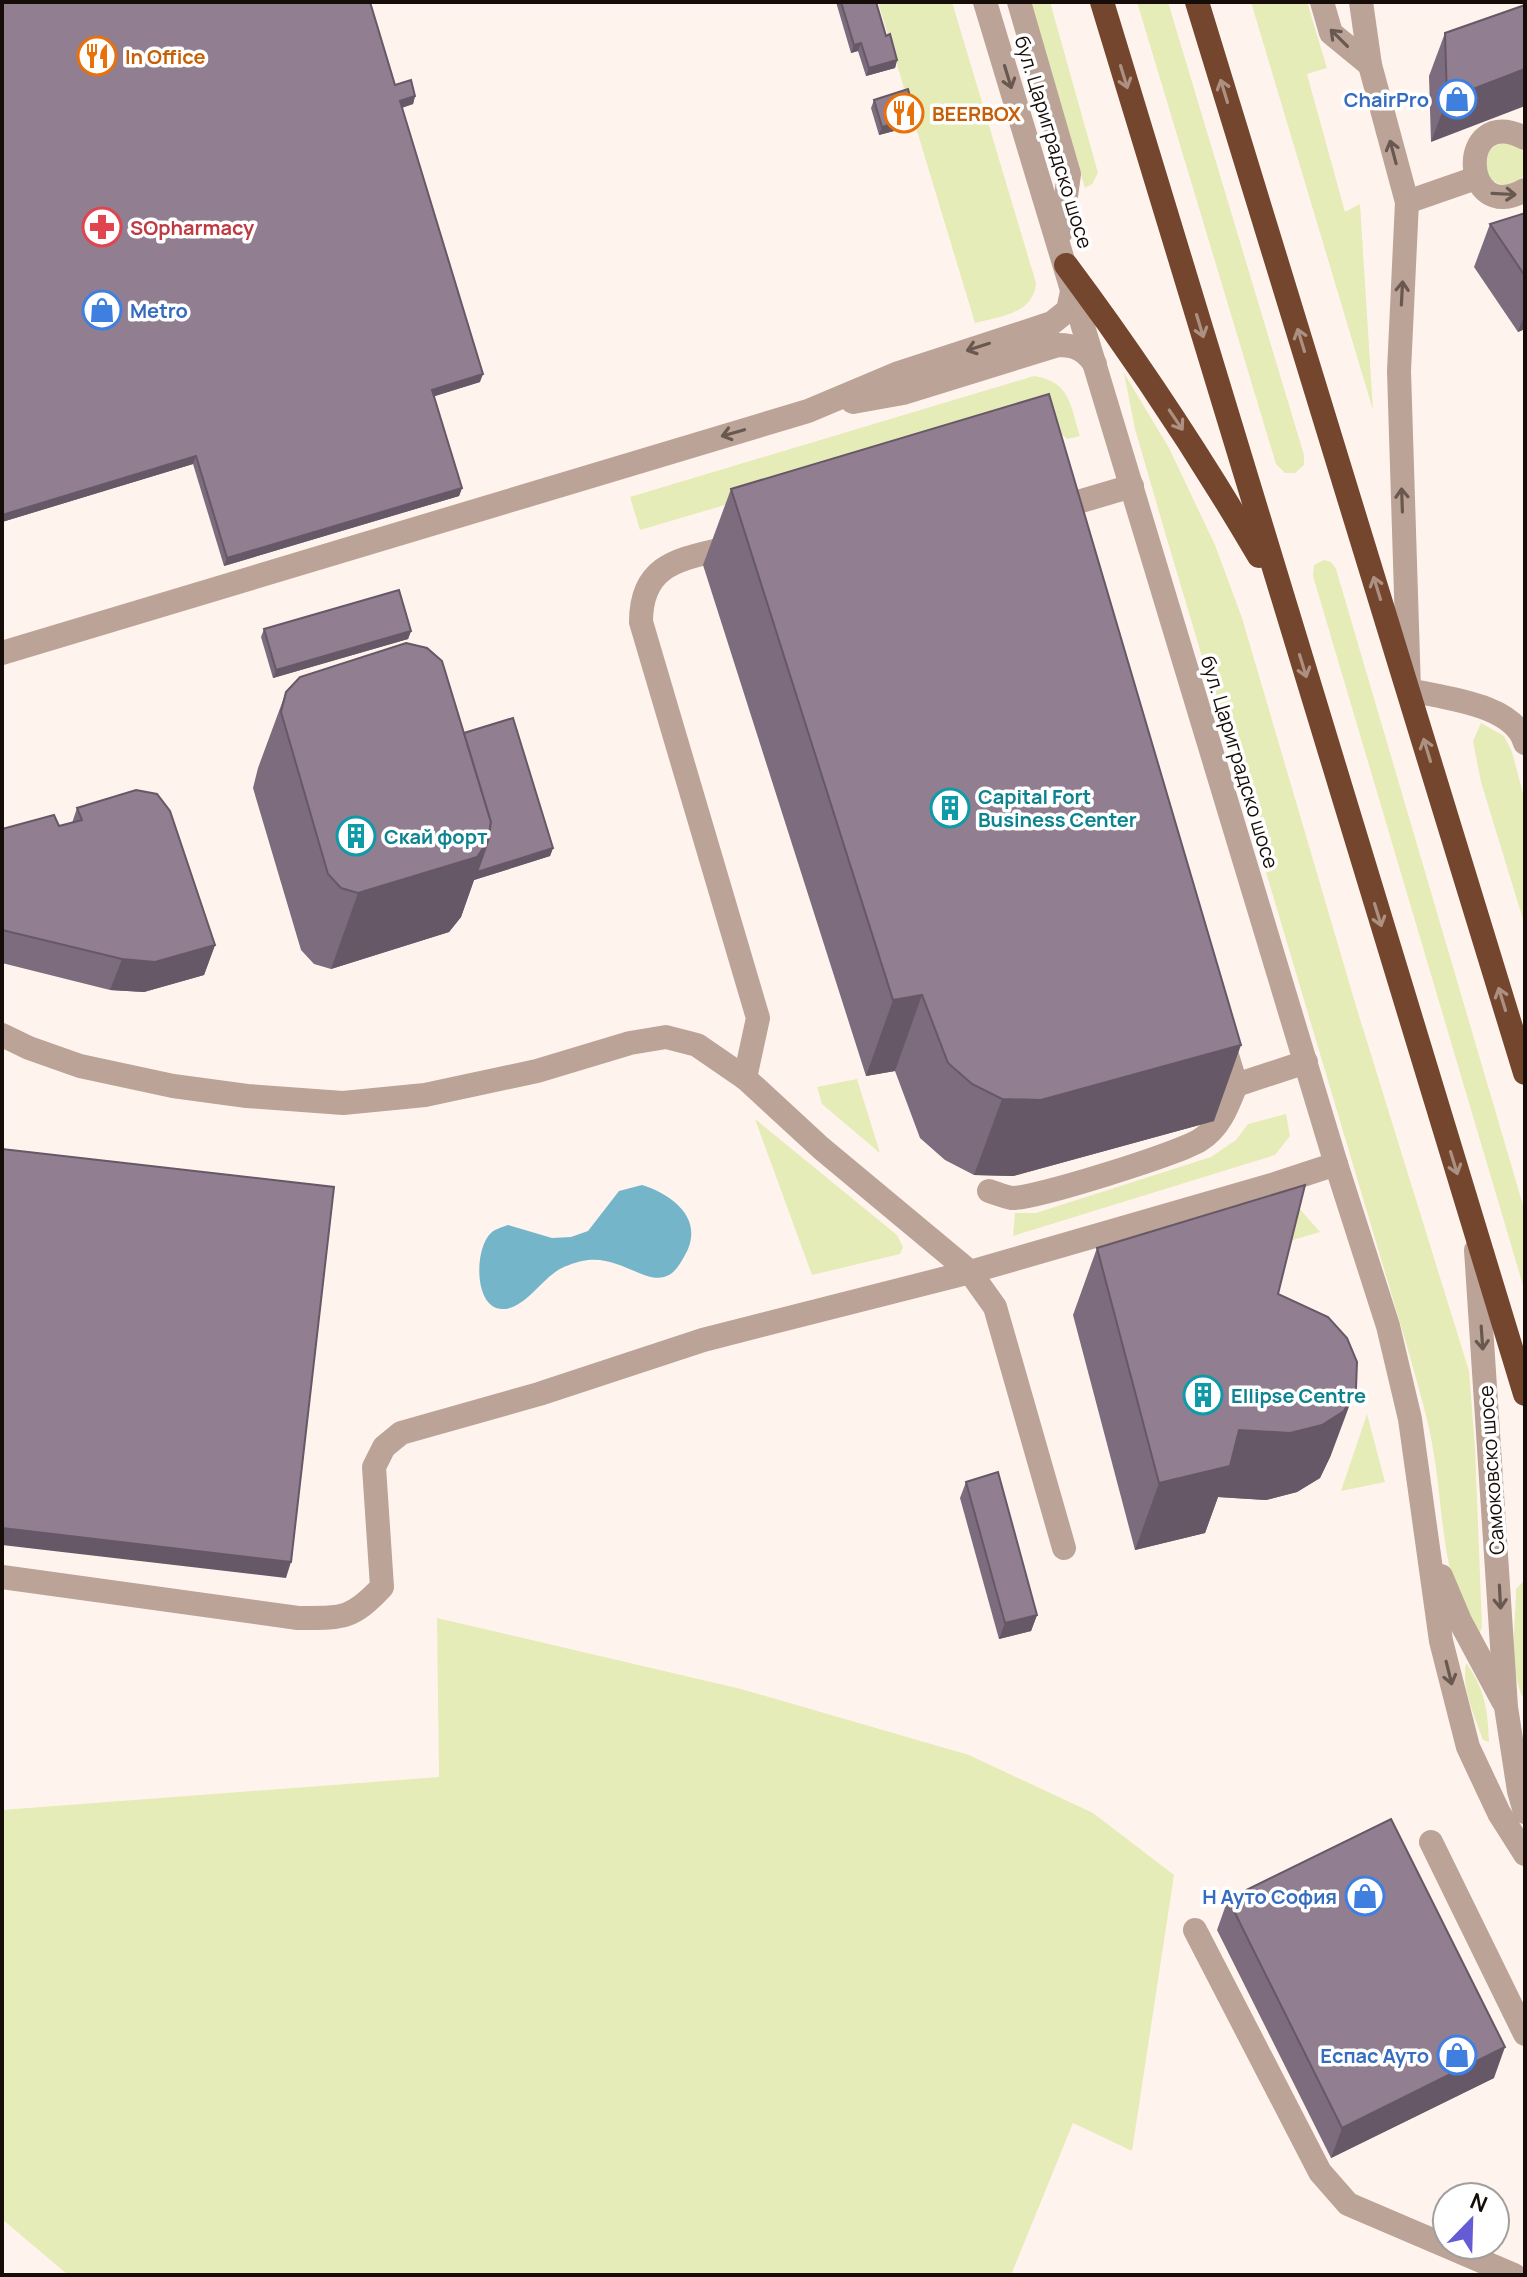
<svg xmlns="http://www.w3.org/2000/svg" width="1527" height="2277" viewBox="0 0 1527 2277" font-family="Manrope,sans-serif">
<rect width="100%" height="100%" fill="#fff3ee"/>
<g fill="#e5ecb8">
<path d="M878 2H952L1036 283C1034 314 998 317 975 323Z"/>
<path d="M1031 2H1050L1098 173 1092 184 1085 188Z"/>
<path d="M1137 2H1168L1304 455V465L1295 473H1285L1276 464Z"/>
<path d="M1251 2H1307L1327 68 1307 74 1345 212 1360 204 1373 410Z"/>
<circle cx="1506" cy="164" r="21"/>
<path d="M1124 373 1169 448 1215 545 1242 618 1356 1006 1469 1371 1475 1448 1482 1627 1480 1632 1475 1633C1443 1589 1443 1508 1434 1455 1429 1421 1418 1387 1409 1353L1164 529 1135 429Z"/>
<path d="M1034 376C1071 382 1070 405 1080 436L1067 439 1054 427 1021 418 640 530 630 497Z"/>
<path d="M1324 560 1331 562 1336 569 1525 1212V1292L1313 576 1314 565Z"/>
<path d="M1481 723 1504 736 1512 752 1525 801V926L1481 782 1473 741Z"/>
<path d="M857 1079 880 1153 822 1104 817 1087Z"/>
<path d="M1286 1114 1290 1136 1275 1155 1013 1236 1015 1213H1036L1211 1157 1236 1140 1248 1124Z"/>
<path d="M755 1119 897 1235 903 1247 900 1254 812 1275Z"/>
<path d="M1299 1208 1320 1232 1252 1252Z"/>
<path d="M1367 1414 1385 1482 1341 1491Z"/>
<path d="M1523 1582H1525V1701C1507 1671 1516 1623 1516 1589Z"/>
<path d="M437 1618 741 1689 969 1755 1093 1813 1174 1875 1132 2151 1073 2123 1011 2275H68L2 2219V1810L439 1777Z"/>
<path d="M1466 1663C1485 1689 1488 1711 1489 1742L1483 1740C1475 1717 1461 1688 1466 1663Z"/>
</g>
<path fill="#74b5ca" d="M642 1185C674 1195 705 1220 685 1255 680 1264 675 1274 664 1277 643 1283 616 1253 582 1261 574 1263 561 1267 554 1273 540 1283 524 1307 505 1309 473 1312 474 1248 491 1233 495 1229 503 1227 508 1225L552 1238 571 1237 588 1231 619 1191Z"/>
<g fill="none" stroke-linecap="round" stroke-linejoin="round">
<g stroke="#bba397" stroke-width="24">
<path d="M985 2 1336 1164 1388 1326 1410 1419 1441 1641 1468 1747 1499 1813 1525 1854"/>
<path d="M1019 2 1069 174 1061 232"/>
<path d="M1322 2 1331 33 1370 65"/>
<path d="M1361 2 1370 65 1407 202 1399 371 1409 690C1443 698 1514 704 1525 743"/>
<path d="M1525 138C1455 103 1461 227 1525 190"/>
<path d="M1407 202 1476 178"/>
<path d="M853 402 903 393 1058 345C1076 345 1085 350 1095 364"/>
<path d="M1061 507 1132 486"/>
<path d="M738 545C688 559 641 558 641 622L758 1018 745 1078"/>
<path d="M2 653 808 411 896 374 1052 323 1068 310 1073 287"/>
<path d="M2 1035 29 1048 80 1066 173 1086 247 1096 343 1103 425 1095 537 1071 630 1043 666 1037 697 1045 745 1078 821 1148 970 1272 1275 1184 1336 1164"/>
<path d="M1223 1042 1236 1085 1306 1062"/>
<path d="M989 1191C996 1193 1005 1197 1012 1198 1034 1199 1180 1153 1200 1140 1220 1128 1228 1105 1236 1085"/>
<path d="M1476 1250 1506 1707 1519 1791 1525 1812"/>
<path d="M1441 1576 1460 1621 1503 1701"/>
<path d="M2 1577 298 1618C342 1618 351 1620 382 1587L374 1467 384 1447 401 1433 539 1394 703 1340 970 1272 995 1307 1064 1548"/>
<path d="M1431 1842 1525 2034"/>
<path d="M1195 1930 1320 2172 1348 2204 1514 2275"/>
</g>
<g stroke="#74462e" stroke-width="24">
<path d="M1102 2 1525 1394"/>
<path d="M1197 2 1525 1073"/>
<path d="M1066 265C1137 360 1199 454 1259 556"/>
</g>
</g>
<g fill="#7d6c7d">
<path d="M836 2H876L886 36 897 60 895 68 866 76 858 51 851 53Z"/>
<path d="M1525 5 1431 142 1429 76 1445 33Z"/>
<path d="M395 85 415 96 413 104 402 108 480 382 434 396 462 488 459 496 224 566 193 464 2 522Z"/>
<path d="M874 100 913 126 879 135 871 108Z"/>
<path d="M1525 213V329L1518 332 1474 267 1490 224Z"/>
<path d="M731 489 1214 1121 1013 1176 974 1175 945 1160 920 1138 895 1071 866 1076 703 565Z"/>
<path d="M264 629 411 631 408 639 273 678 261 637Z"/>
<path d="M286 692 464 733 553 848 550 856 474 880 461 917 449 932 331 969 314 964 301 950 253 788 258 768Z"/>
<path d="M77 808 215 945 204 975 144 992 110 990 2 963V829L59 826 72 823Z"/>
<path d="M1097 1248 1278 1294 1331 1455 1320 1478 1297 1492 1266 1500 1218 1497 1205 1533 1135 1550 1073 1315Z"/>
<path d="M966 1482 1037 1615 1031 1631 999 1639 960 1498Z"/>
<path d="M1228 1899 1494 2078 1331 2158 1217 1930Z"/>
</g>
<g fill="#665866">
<path d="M861 43 858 51 851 53 854 45Z"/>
<path d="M897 60 895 68 866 76 869 68Z"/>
<path d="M1525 69V106L1431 142 1447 99Z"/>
<path d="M415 96 413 104 397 109 400 101Z"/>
<path d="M916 117 913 126 879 135 882 127Z"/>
<path d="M1525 313V329L1518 332Z"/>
<path d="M483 374 480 382 429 398 432 390Z"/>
<path d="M196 456 193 464 2 522V515Z"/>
<path d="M462 488 459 496 224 566 227 558Z"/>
<path d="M411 631 408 639 273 678 276 670Z"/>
<path d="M488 841 553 848 550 856 474 880 461 917 449 932 331 969 358 893Z"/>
<path d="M215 945 204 975 144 992 110 990 122 959Z"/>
<path d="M922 995 895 1071 866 1076 893 1000Z"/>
<path d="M1241 1045 1214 1121 1013 1176 974 1175 1002 1099Z"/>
<path d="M1356 1388 1331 1455 1320 1478 1297 1492 1266 1500 1218 1497 1205 1533 1135 1550 1159 1483 1239 1430Z"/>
<path d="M2 1528 291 1562 286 1578 2 1545Z"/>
<path d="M1037 1615 1031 1631 999 1639 1005 1623Z"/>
<path d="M1505 2047 1494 2078 1331 2158 1342 2128Z"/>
</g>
<g fill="#917e91" stroke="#665866" stroke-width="2">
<path d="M2 2H370L395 85 411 80 415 96 400 101 483 374 432 390 462 488 227 558 196 456 2 515Z"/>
<path d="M841 2H876L886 36 890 34 897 60 869 68 861 43 854 45Z"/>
<path d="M1525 5V69L1447 99 1445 33Z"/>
<path d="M908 89 916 117 882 127 874 100Z"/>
<path d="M1525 213V276L1490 224Z"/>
<path d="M1049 394 1241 1045 1041 1100 1002 1099 972 1084 948 1063 922 995 893 1000 731 489Z"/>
<path d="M399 590 411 631 276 670 264 629Z"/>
<path d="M406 643 427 648 442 661 491 822 488 841 477 857 358 893 341 888 328 874 281 712 286 692 300 677Z"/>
<path d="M513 718 553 848 477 872 488 841 491 822 464 733Z"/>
<path d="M136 790 157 794 170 811 215 945 155 962 122 959 2 930V829L54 815 59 826 82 820 77 808Z"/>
<path d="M2 1149 334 1187 291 1562 2 1528Z"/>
<path d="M1305 1185 1278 1294 1328 1317 1347 1338 1357 1362 1356 1388 1344 1411 1322 1425 1290 1433 1239 1430 1230 1466 1159 1483 1097 1248Z"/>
<path d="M998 1472 1037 1615 1005 1623 966 1482Z"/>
<path d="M1391 1819 1505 2047 1342 2128 1228 1899Z"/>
</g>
<defs><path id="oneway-shaft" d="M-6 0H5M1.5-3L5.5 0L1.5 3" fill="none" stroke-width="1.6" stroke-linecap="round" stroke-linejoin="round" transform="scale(2)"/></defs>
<g stroke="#685850">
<use href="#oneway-shaft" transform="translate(1339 38) rotate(-135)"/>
<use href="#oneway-shaft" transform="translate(1008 77) rotate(73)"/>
<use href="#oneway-shaft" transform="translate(1393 152) rotate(-105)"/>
<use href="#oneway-shaft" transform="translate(1504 194) rotate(3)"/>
<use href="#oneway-shaft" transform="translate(1402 293) rotate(-87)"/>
<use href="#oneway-shaft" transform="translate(978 347) rotate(162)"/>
<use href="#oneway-shaft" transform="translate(733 433) rotate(164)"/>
<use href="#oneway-shaft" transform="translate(1402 500) rotate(-92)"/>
<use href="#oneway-shaft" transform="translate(1482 1338) rotate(86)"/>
<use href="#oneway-shaft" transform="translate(1500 1597) rotate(87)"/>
<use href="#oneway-shaft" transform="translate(1449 1673) rotate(76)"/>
</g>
<g stroke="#ac9082">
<use href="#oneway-shaft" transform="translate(1124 77) rotate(73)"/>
<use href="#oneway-shaft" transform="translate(1224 91) rotate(-107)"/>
<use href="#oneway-shaft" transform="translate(1200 326) rotate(73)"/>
<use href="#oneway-shaft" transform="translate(1301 340) rotate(-107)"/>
<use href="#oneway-shaft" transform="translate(1176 420) rotate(56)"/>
<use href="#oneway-shaft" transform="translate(1377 588) rotate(-107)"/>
<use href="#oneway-shaft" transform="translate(1303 666) rotate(73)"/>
<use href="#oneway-shaft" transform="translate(1427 750) rotate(-107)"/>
<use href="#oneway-shaft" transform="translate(1378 915) rotate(73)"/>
<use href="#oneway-shaft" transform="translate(1502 999) rotate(-107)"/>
<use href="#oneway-shaft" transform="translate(1454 1163) rotate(73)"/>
</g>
<defs>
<g id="restaurant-ring" transform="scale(2)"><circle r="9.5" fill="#fff" stroke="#e8710a" stroke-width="1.5"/><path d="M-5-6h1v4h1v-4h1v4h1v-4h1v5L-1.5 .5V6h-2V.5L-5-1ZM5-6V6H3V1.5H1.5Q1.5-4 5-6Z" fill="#e8710a"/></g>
<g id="shop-ring" transform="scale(2)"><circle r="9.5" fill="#fff" stroke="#3f7fe0" stroke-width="1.5"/><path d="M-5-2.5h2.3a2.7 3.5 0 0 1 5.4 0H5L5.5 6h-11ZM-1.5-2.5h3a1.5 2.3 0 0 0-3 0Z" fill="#3f7fe0"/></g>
<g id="pharmacy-ring" transform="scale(2)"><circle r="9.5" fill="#fff" stroke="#e0444e" stroke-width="1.5"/><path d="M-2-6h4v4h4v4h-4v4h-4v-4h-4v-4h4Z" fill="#e0444e"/></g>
<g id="building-ring" transform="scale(2)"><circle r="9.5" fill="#fff" stroke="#0f9aa8" stroke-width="1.5"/><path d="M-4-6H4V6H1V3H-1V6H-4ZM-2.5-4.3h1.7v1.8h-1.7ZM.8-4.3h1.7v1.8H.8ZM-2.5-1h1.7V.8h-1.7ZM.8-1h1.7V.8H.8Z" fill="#0f9aa8"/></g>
</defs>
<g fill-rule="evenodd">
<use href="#restaurant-ring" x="97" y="56"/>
<use href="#shop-ring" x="1457" y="99"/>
<use href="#restaurant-ring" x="904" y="113"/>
<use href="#pharmacy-ring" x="102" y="227"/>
<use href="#shop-ring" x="102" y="310"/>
<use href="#building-ring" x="950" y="808"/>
<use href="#building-ring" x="356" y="836"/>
<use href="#building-ring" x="1203" y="1395"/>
<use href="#shop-ring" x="1365" y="1896"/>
<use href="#shop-ring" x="1457" y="2055"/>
</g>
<g text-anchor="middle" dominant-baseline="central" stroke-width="7" stroke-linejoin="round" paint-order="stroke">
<g font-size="20" font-weight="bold" fill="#c56008" stroke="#fff" text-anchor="start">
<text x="125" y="56">In Office</text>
<text x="932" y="113">BEERBOX</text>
</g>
<g font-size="20" font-weight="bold" fill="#366cbe" stroke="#fff" text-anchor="end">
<text x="1429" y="99">ChairPro</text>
<text x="130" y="310" text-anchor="start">Metro</text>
<text x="1337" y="1896">Н Ауто София</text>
<text x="1429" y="2055">Еспас Ауто</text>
</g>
<g font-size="20" fill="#160c08" stroke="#fff">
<text transform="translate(1054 142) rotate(73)">бул. Цариградско шосе</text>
<text transform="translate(1240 762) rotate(73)">бул. Цариградско шосе</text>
<text transform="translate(1491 1470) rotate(-94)">Самоковско шосе</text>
</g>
<g font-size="20" font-weight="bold" fill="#be3a42" stroke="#fff" text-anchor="start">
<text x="130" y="227">SOpharmacy</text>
</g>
<g font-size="20" font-weight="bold" fill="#0d838f" stroke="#fff" text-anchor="start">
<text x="978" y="796">Capital Fort<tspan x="978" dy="23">Business Center</tspan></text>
<text x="384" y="836">Скай форт</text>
<text x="1231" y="1395">Ellipse Centre</text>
</g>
</g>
<rect width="1527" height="2277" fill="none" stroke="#160c08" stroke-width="8"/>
<g transform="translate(1471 2221) rotate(23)"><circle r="38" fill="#ffffff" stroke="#a29e9c" stroke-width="2"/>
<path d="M0-6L14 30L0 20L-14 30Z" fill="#655bd4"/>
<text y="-12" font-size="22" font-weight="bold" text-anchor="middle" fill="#160c08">N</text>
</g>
</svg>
